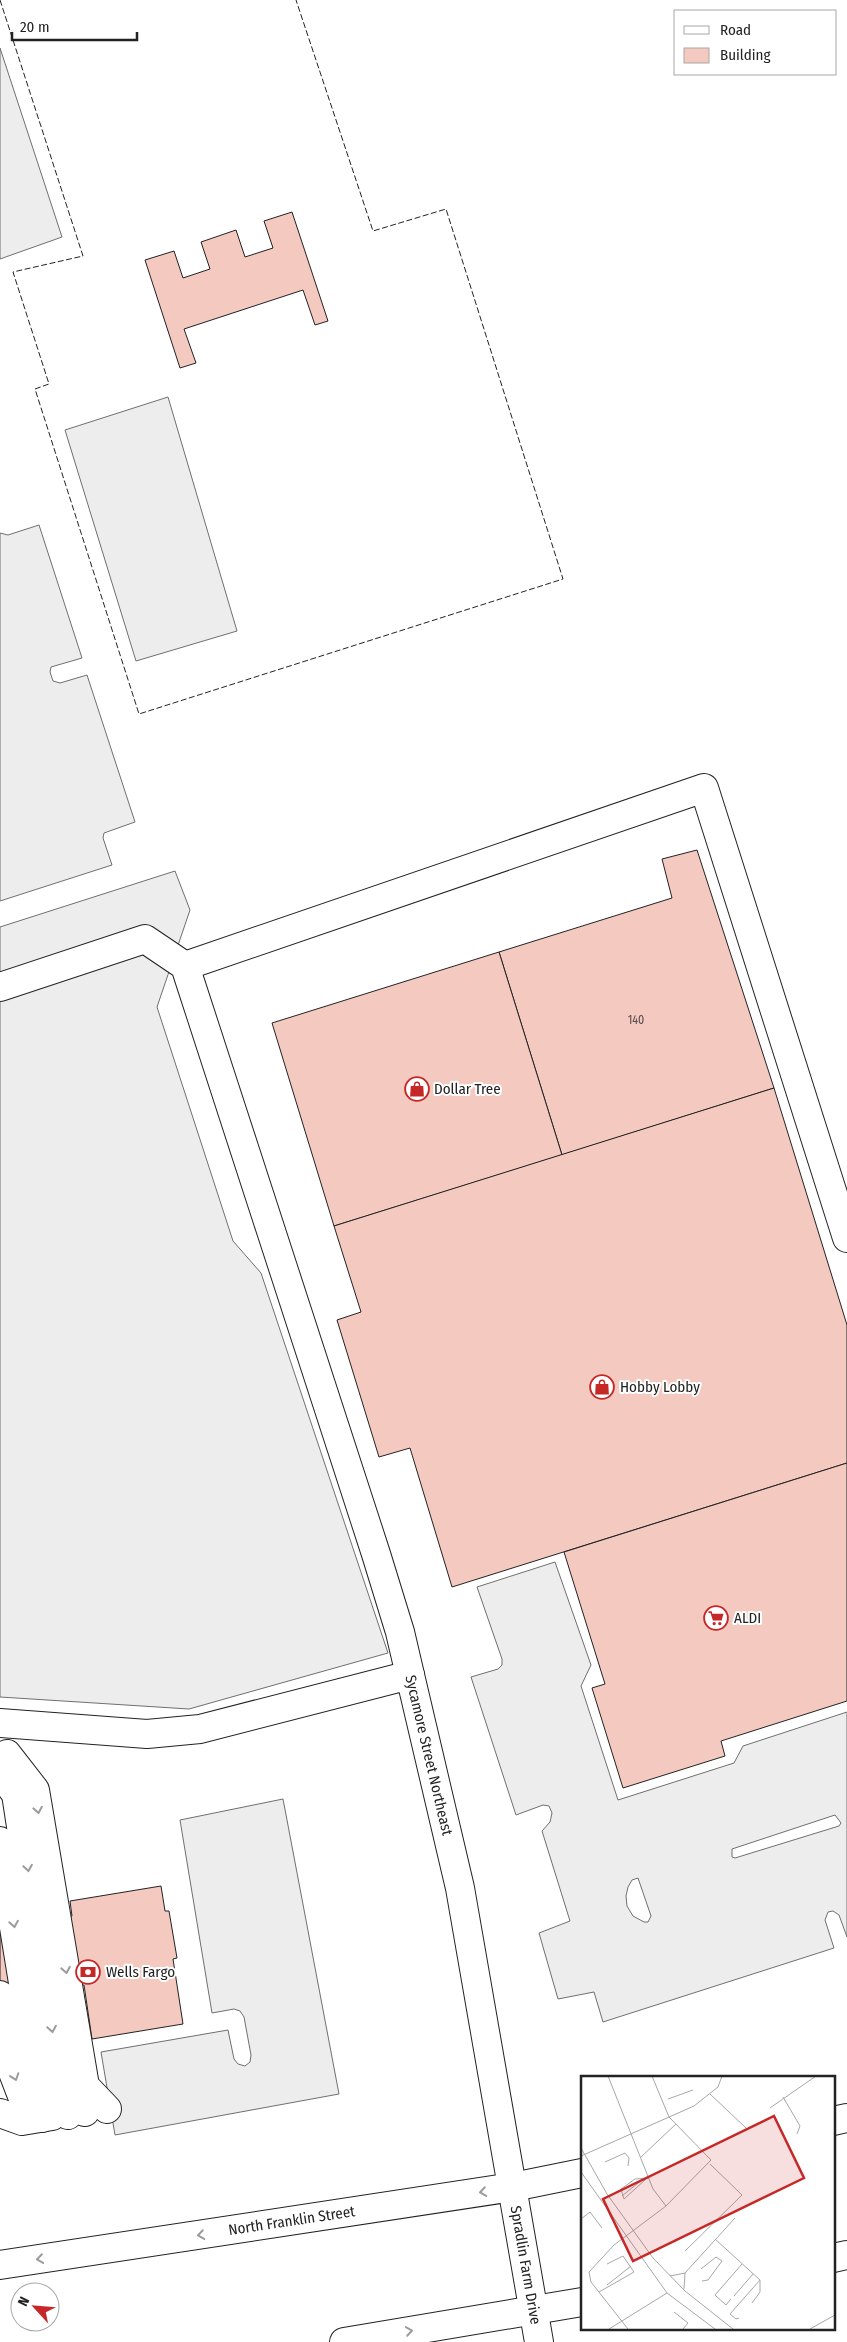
<svg xmlns="http://www.w3.org/2000/svg" width="847" height="2342" viewBox="0 0 847 2342" font-family="'Fira Sans Condensed',sans-serif">
<rect width="100%" height="100%" fill="#fff"/>
<g fill="#ededed" stroke="#6f6f6f" fill-rule="evenodd">
<path d="M0 48 62 237 0 259Z"/>
<path d="M168 397 237 631 136 661 65 430Z"/>
<path d="M39 525 82 658 51 667 50 672 53 681 60 683 87 675 135 822 104 833 103 838 112 865 0 901V533L8 535Z"/>
<path d="M175 871 190 910 157 1007 233 1241 261 1273 388 1653 189 1709 0 1697V927Z"/>
<path d="M555 1562 591 1665 581 1686 618 1800 734 1763 743 1746 847 1712V1937L839 1915 833 1911 828 1912 825 1920 834 1948 603 2022 594 1992 558 1999 539 1933 570 1921 542 1831 550 1822 552 1813 549 1806 543 1805 516 1815 471 1677 498 1669 502 1665V1659L477 1587ZM835 1815 841 1823 839 1826 735 1858 732 1857V1849ZM638 1878 651 1916 648 1922H644L633 1916 627 1906 626 1896 628 1887 632 1880Z"/>
<path d="M283 1799 339 2094 115 2135 101 2052 228 2030 234 2059 238 2064 245 2066 250 2062 251 2055 244 2017 240 2011 234 2009 212 2013 180 1820Z"/>
</g>
<g fill="#f3c9c0" stroke="#222">
<path d="M292 212 328 321 315 325 303 290 184 329 196 363 180 368 145 260 174 251 183 278 210 269 201 242 236 230 245 257 273 248 264 221Z"/>
<path d="M697 850 774 1088 562 1155 499 952 672 898 662 859Z"/>
<path d="M499 952 562 1155 334 1226 272 1023Z"/>
<path d="M774 1088 847 1325V1463L452 1587 410 1448 379 1457 337 1320 361 1312 334 1226Z"/>
<path d="M847 1463V1701L721 1741 725 1756 623 1788 592 1688 605 1684 564 1552Z"/>
<path d="M161 1886 165 1911H169L177 1958 173 1959 183 2024 92 2039 84 1985 0 1998V1928L72 1916 70 1901Z"/>
</g>
<g fill="none" stroke-linecap="round" stroke-linejoin="round">
<g stroke="#222" stroke-width="30">
<g id="minor">
<path d="M185 966 704 788 847 1238"/>
<path d="M0 987 145 939 185 966 376 1554 400 1632 410 1675"/>
<path id="s1" d="M0 1723 147 1734 200 1729 410 1675 460 1888 539 2342"/>
<path d="M7 1754 35 1790 85 2086 107 2109"/>
<path d="M4 1778 16 1794 57 2061 66 2090 85 2112"/>
<path d="M0 1841 36 2063 47 2093 68 2115"/>
<path d="M0 1995 12 2070 22 2096 42 2118"/>
<path d="M0 2113 22 2121 52 2116"/>
</g>
</g>
<g stroke="#222" stroke-width="30">
<g id="major">
<path d="M833 2121 847 2118"/>
<path d="M833 2258 847 2255"/>
<path id="s2" d="M0 2265 513 2187 582 2173"/>
<path d="M344 2342 582 2302"/>
</g>
</g>
<use href="#minor" stroke="#fff" stroke-width="28"/>
<use href="#major" stroke="#fff" stroke-width="28"/>
<path stroke="#222" stroke-width="1" stroke-dasharray="6 2.5" stroke-linecap="butt" d="M0 0 83 256 13 272 49 384 35 389 139 714 563 579 446 209 373 231 296 0"/>
</g>
<defs><path id="oneway-chevron" d="M-2-3.5L2.5 0L-2 3.5" fill="none" stroke-width="1.6" stroke-linecap="round" stroke-linejoin="round" transform="scale(1.25)"/></defs>
<g stroke="#9c9c9c">
<use href="#oneway-chevron" transform="translate(38 1810) rotate(80)"/>
<use href="#oneway-chevron" transform="translate(28 1868) rotate(81)"/>
<use href="#oneway-chevron" transform="translate(14 1924) rotate(81)"/>
<use href="#oneway-chevron" transform="translate(66 1970) rotate(80)"/>
<use href="#oneway-chevron" transform="translate(52 2029) rotate(81)"/>
<use href="#oneway-chevron" transform="translate(15 2077) rotate(71)"/>
<use href="#oneway-chevron" transform="translate(483 2192) rotate(171)"/>
<use href="#oneway-chevron" transform="translate(201 2235) rotate(171)"/>
<use href="#oneway-chevron" transform="translate(40 2259) rotate(172)"/>
<use href="#oneway-chevron" transform="translate(409 2331) rotate(-9)"/>
</g>
<defs>
<g id="shop-ring" transform="scale(1.25)"><circle r="9.5" fill="#fff" stroke="#c62828" stroke-width="1.5"/><path d="M-5-2.5h2.3a2.7 3.5 0 0 1 5.4 0H5L5.5 6h-11ZM-1.5-2.5h3a1.5 2.3 0 0 0-3 0Z" fill="#c62828"/></g>
<g id="supermarket-ring" transform="scale(1.25)"><circle r="9.5" fill="#fff" stroke="#c62828" stroke-width="1.5"/><path d="M-6-5.5h2.5l.6 2H6L4.5 2H-2.5L-4.4-4H-6ZM-1.5 3.2a1.3 1.3 0 1 0 .1 0ZM3 3.2a1.3 1.3 0 1 0 .1 0Z" fill="#c62828"/></g>
<g id="bank-ring" transform="scale(1.25)"><circle r="9.5" fill="#fff" stroke="#c62828" stroke-width="1.5"/><path d="M-6-4H6V4H-6ZM0-2.3a2.3 2.3 0 1 0 0 4.6a2.3 2.3 0 1 0 0-4.6Z" fill="#c62828"/></g>
</defs>
<g fill-rule="evenodd">
<use href="#shop-ring" x="417" y="1089"/>
<use href="#shop-ring" x="602" y="1387"/>
<use href="#supermarket-ring" x="716" y="1618"/>
<use href="#bank-ring" x="88" y="1972"/>
</g>
<g text-anchor="middle" dominant-baseline="central" stroke-width="4" stroke-linejoin="round" paint-order="stroke">
<g font-size="12" fill="#564c4a">
<text x="636" y="1020">140</text>
</g>
<g font-size="15" fill="#222" stroke="#fff" text-anchor="start">
<text x="434" y="1089">Dollar Tree</text>
<text x="620" y="1387">Hobby Lobby</text>
<text x="734" y="1618">ALDI</text>
<text x="106" y="1972">Wells Fargo</text>
</g>
<g font-size="15" fill="#222" stroke="#fff">
<text stroke="none"><textPath href="#s1" startOffset="500">Sycamore Street Northeast</textPath></text>
<text stroke="none"><textPath href="#s2" startOffset="295">North Franklin Street</textPath></text>
<text stroke="none"><textPath href="#s1" startOffset="1019">Spradlin Farm Drive</textPath></text>
</g>
</g>
<g transform="translate(581 2076)">
<rect width="254" height="254" fill="#fff"/>
<path fill="none" stroke="#a7a7a7" stroke-width="1" d="M27 0 72 113 85 130 33 169 8 196 10 206 47 253M71 0 88 41 130 84 85 130M129 18 165 52M202 21 219 50 216 58M87 23 112 14M189 32 235 0M0 72 26 118 72 182 104 215 152 253M0 80 113 30 137 11 141 0M60 81 95 48M24 86 44 77 48 82 47 90M0 96 86 217 134 253M65 103 43 123 40 113 54 103 68 102M41 120 62 103M0 143 9 136 21 152M134 163 179 204V216L171 227M104 175 161 119 129 88M120 193 135 181 141 185 127 204 121 205M89 200 104 197M26 209 50 190M103 213 104 197 154 142M18 216 53 196 42 180 26 188M153 220 172 198M150 223 145 229 134 219 161 188M93 236 107 247 102 253M158 242 155 243 149 238 179 204M28 253 86 217M229 253 254 239"/>
<path fill="#c62828" fill-opacity="0.15" stroke="#c62828" stroke-width="2.5" d="M193 40 223 102 52 185 22 123Z"/>
<rect width="254" height="254" fill="none" stroke="#222" stroke-width="2.5"/>
</g>
<rect x="674" y="10" width="162" height="65" fill="#ffffff" stroke="#a7a7a7"/>
<rect x="684" y="26" width="25" height="8" fill="#ffffff" stroke="#a7a7a7"/>
<text x="720" y="35" font-size="15" fill="#222222">Road</text>
<rect x="684" y="48" width="25" height="15" fill="#f3c9c0" stroke="#a7a7a7"/>
<text x="720" y="60" font-size="15" fill="#222222">Building</text>
<g transform="translate(35 2307) rotate(296)"><circle r="24" fill="#ffffff" stroke="#a7a7a7"/>
<path d="M0-4L9 19L0 12L-9 19Z" fill="#c62828"/>
<text y="-8" font-size="14" font-weight="bold" text-anchor="middle" fill="#222222">N</text>
</g>
<path d="M12 32v8h125v-8" fill="none" stroke="#222222" stroke-width="2.5"/>
<text x="20" y="32" font-size="15" fill="#222222" stroke="#ffffff" stroke-width="4" paint-order="stroke">20 m</text>
</svg>
